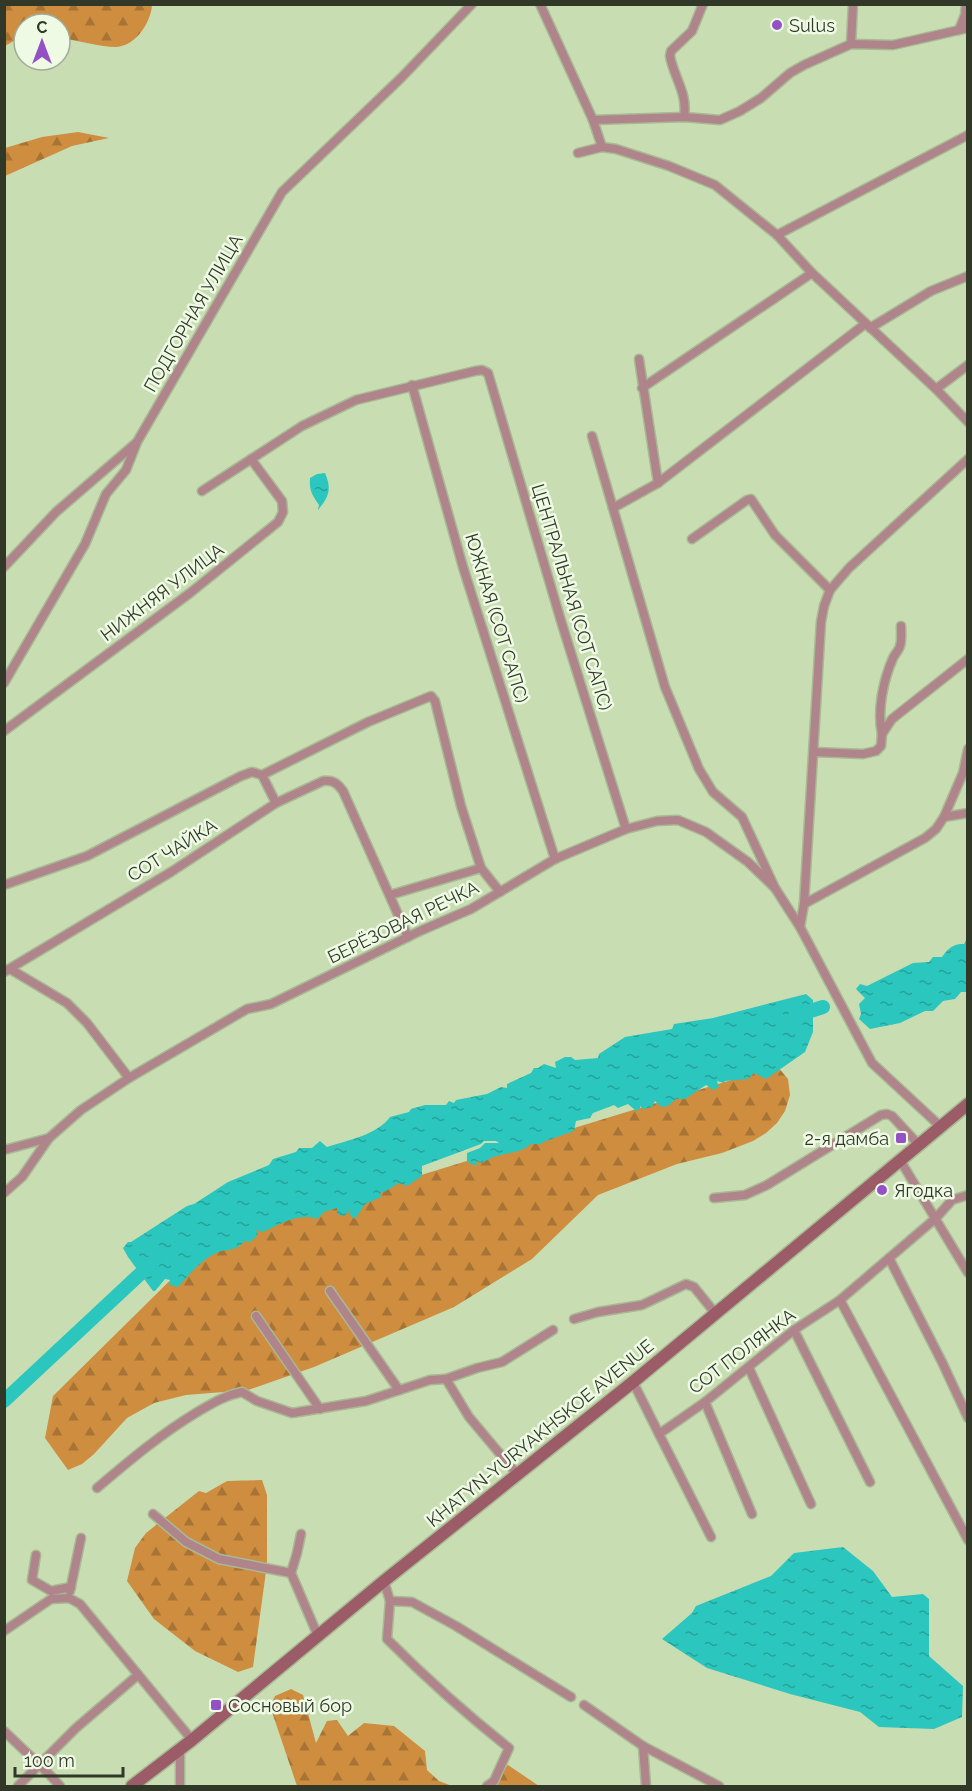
<svg xmlns="http://www.w3.org/2000/svg" width="972" height="1791" viewBox="0 0 972 1791" font-family="Raleway,sans-serif">
<defs>
<pattern id="forest-firs" width="22" height="20" patternUnits="userSpaceOnUse" patternTransform="scale(1.5)"><rect width="22" height="20" fill="#ce8d3f"/><path d="M5 1l3.5 6h-7zM16 11l3.5 6h-7z" fill="#a87435"/></pattern>
<pattern id="water-ripples" width="26" height="14" patternUnits="userSpaceOnUse" patternTransform="scale(1.5)"><rect width="26" height="14" fill="#2bc6bd"/><path d="M2 4q2-2 4 0t4 0M15 11q2-2 4 0t4 0" fill="none" stroke="#25a29a"/></pattern>
</defs>
<rect width="100%" height="100%" fill="#c9ddb3"/>
<g fill="url(#forest-firs)">
<path d="M5 4H152V5C151 22 136 46 116 47 101 47 76 40 60 38V24H24V35L5 46Z"/>
<path d="M78 132 109 138 72 146 5 176V148L42 137Z"/>
<path d="M777 1066 788 1079 790 1095 785 1111 777 1123 766 1133 753 1141 722 1153 677 1164 598 1195 532 1259 454 1307 314 1367 248 1390 186 1395 154 1403 127 1418 94 1454 82 1464 68 1470 45 1438 53 1396 212 1239Z"/>
<path d="M262 1480 267 1495V1564L253 1667 238 1672 195 1651 154 1619 127 1581 135 1548 146 1533 199 1491 206 1493 227 1481Z"/>
<path d="M291 1689 303 1695 316 1743 327 1721 337 1720 348 1736 364 1723 394 1726 425 1751 427 1770 439 1781 452 1786H297L270 1706 275 1696Z"/>
<path d="M508 1765 539 1786H485Z"/>
</g>
<g fill="url(#water-ripples)">
<path d="M325 473C332 489 329 497 318 510L319 505C312 495 309 490 310 478L317 474Z"/>
<path d="M967 939V992H961L955 999 943 1001 933 1011H925L900 1023 870 1029 859 1019 861 1014 859 1004 865 998 856 989 860 984 867 986 913 963 929 962 933 957H942C947 949 954 943 964 944Z"/>
<path d="M806 994 813 1000V1032L805 1052 766 1079 754 1073 748 1079 725 1081 724 1083 717 1081 719 1087 713 1090 706 1085 685 1099H676L668 1106 661 1107 655 1101 652 1107 643 1109 640 1106V1109L636 1111 628 1104 618 1108 614 1105 593 1113 590 1118 576 1121 574 1131 543 1142 542 1144H531C518 1156 496 1151 483 1163L476 1161 477 1166 467 1162V1153L480 1148 485 1143H499L496 1141H484L481 1144 422 1166V1176L407 1186 399 1183 384 1192 380 1193 381 1197 365 1204 355 1219 349 1214 351 1209 344 1216 337 1214V1208L324 1212 317 1219C298 1212 279 1225 263 1232L256 1230 258 1235 250 1242 245 1241C232 1254 228 1247 214 1254 199 1262 189 1275 178 1287L170 1285V1280L165 1279 155 1291H153L128 1257 123 1248 128 1242H131L187 1206 194 1204 228 1182 269 1165 273 1159 296 1152 299 1148H312L320 1141 327 1147C348 1140 377 1135 390 1117L409 1112 411 1109 425 1105H446L449 1101 454 1103 456 1100 487 1094 501 1087 507 1088V1084L531 1073 534 1068H538L544 1064 556 1068 555 1062 565 1057H571L575 1060 598 1058 599 1054 625 1037 672 1029 674 1024 713 1018Z"/>
<path d="M843 1547 873 1571 892 1597 923 1594 929 1599V1656L963 1686 962 1717 934 1729 879 1727 860 1712 790 1694 707 1668 662 1639 692 1613 696 1606 771 1576 794 1553Z"/>
</g>
<g fill="none" stroke-linecap="round" stroke-linejoin="round">
<g stroke="#2bc6bd" stroke-width="14">
<path d="M795 1016 823 1007"/>
<path d="M4 1401 154 1261"/>
</g>
<g stroke="#a8b994" stroke-width="11">
<g id="street">
<path d="M540 4 593 120 602 147"/>
<path d="M959 30 965 15 966 4"/>
<path d="M851 44 853 4"/>
<path d="M684 117C688 93 674 78 670 56L671 51 692 31 703 4"/>
<path d="M593 120 684 117 720 120 740 111 761 98 790 73 804 65 851 44 893 45 968 28"/>
<path d="M578 153 602 147 616 149 669 166 715 185 777 235 812 273 936 389 968 422"/>
<path d="M777 235 968 135"/>
<path d="M870 328 931 291 968 276"/>
<path d="M639 359 658 483"/>
<path d="M412 385 463 567 555 859"/>
<path d="M642 388 812 273"/>
<path d="M936 389 968 365"/>
<path d="M592 436 665 687 699 769 713 792 742 817 775 888 800 927"/>
<path d="M202 491 302 426 356 400 475 371 482 370 488 373 561 621 626 829"/>
<path d="M613 508 658 483 865 324"/>
<path d="M692 539 747 500 751 499 775 535 830 590"/>
<path d="M4 567 56 512 136 443"/>
<path d="M4 683 85 544 106 494 126 470 137 442 282 192 401 78 472 4"/>
<path d="M4 731 190 593 278 522 283 512 282 501 251 459"/>
<path d="M882 734C877 710 883 681 893 658 895 654 899 650 900 646 902 640 901 633 901 626"/>
<path d="M814 752 863 754 876 751 881 746 882 734 892 719 968 659"/>
<path d="M262 775 276 803"/>
<path d="M944 817 963 773 968 749"/>
<path d="M4 885 87 856 241 776 252 772 262 775 368 722 431 696 435 701 461 806 481 868 500 892"/>
<path d="M390 895 481 868"/>
<path d="M804 904 925 838 936 829 944 817 968 813"/>
<path d="M10 969 67 1003 87 1023 129 1078"/>
<path d="M4 972 171 872 276 803 323 781C333 780 337 783 343 791L408 937"/>
<path d="M940 1126 872 1063 800 927 804 904 821 622 824 606 830 590 849 568 968 459"/>
<path d="M4 1150 49 1138"/>
<path d="M900 1160 968 1273"/>
<path d="M4 1193 22 1177 49 1138 81 1110 129 1078 247 1009 271 1004 420 931 471 909 555 859 626 829 657 821 678 820 706 832 748 862 775 888"/>
<path d="M714 1198 745 1195 767 1185 881 1115 887 1114 892 1116 918 1144"/>
<path d="M889 1258 942 1362 968 1418"/>
<path d="M330 1291 399 1390"/>
<path d="M840 1300 968 1540"/>
<path d="M256 1316 320 1409"/>
<path d="M574 1319 598 1312 642 1305 686 1284 694 1287 715 1313"/>
<path d="M794 1330 870 1482"/>
<path d="M749 1368 811 1504"/>
<path d="M446 1379 477 1368 502 1362 553 1330"/>
<path d="M633 1382 659 1434 705 1402 794 1330 840 1300 936 1218 952 1200 968 1195"/>
<path d="M705 1402 752 1514"/>
<path d="M659 1434 711 1537"/>
<path d="M97 1488C130 1460 162 1433 199 1411 213 1403 226 1395 242 1392L257 1401 292 1413 366 1401 430 1380 446 1379 469 1417 517 1474"/>
<path d="M153 1514 186 1542 219 1559 291 1573 318 1636"/>
<path d="M36 1555 32 1580 51 1591 71 1587"/>
<path d="M291 1573 297 1553 301 1534"/>
<path d="M384 1581 390 1601 387 1639C426 1678 466 1714 509 1748L494 1781 487 1786"/>
<path d="M70 1591 81 1538"/>
<path d="M390 1601 412 1602 456 1626 571 1697"/>
<path d="M4 1631 51 1599 69 1598 80 1604 192 1740"/>
<path d="M584 1705 643 1746 719 1786"/>
<path d="M4 1731 49 1774 60 1786"/>
<path d="M643 1746 646 1786"/>
<path d="M18 1786 76 1728 138 1675"/>
<path d="M180 1786V1750"/>
</g>
</g>
<g stroke="#a8b994" stroke-width="15">
<path id="secondary" d="M132 1786 192 1740 384 1581 633 1382 968 1104"/>
</g>
<use href="#street" stroke="#b0848b" stroke-width="8"/>
<use href="#secondary" stroke="#9b5c68" stroke-width="12"/>
</g>
<g fill="#9451c6" stroke="#effae5" stroke-width="2">
<circle cx="777" cy="25" r="6"/>
<rect x="895" y="1132" width="12" height="12" rx="3"/>
<circle cx="882" cy="1190" r="6"/>
<rect x="210" y="1699" width="12" height="12" rx="3"/>
</g>
<g text-anchor="middle" dominant-baseline="central" stroke-width="5" stroke-linejoin="round" paint-order="stroke">
<g font-size="18" fill="#313828" stroke="#effae5" text-anchor="start">
<text x="789" y="25">Sulus</text>
<text x="889" y="1138" text-anchor="end">2-я дамба</text>
<text x="894" y="1190">Ягодка</text>
<text x="228" y="1705">Сосновый бор</text>
</g>
<g font-size="18" fill="#313828" stroke="#effae5">
<text transform="translate(193 313) rotate(-60)">ПОДГОРНАЯ УЛИЦА</text>
<text transform="translate(162 592) rotate(-37)">НИЖНЯЯ УЛИЦА</text>
<text transform="translate(572 597) rotate(73)">ЦЕНТРАЛЬНАЯ (СОТ САПС)</text>
<text transform="translate(497 618) rotate(73)">ЮЖНАЯ (СОТ САПС)</text>
<text transform="translate(172 850) rotate(-32)">СОТ ЧАЙКА</text>
<text transform="translate(403 922) rotate(-26)">БЕРЁЗОВАЯ РЕЧКА</text>
<text transform="translate(742 1351) rotate(-37)">СОТ ПОЛЯНКА</text>
<text transform="translate(540 1433) rotate(-39)">KHATYN-YURYAKHSKOE AVENUE</text>
</g>
</g>
<rect width="972" height="1791" fill="none" stroke="#313828" stroke-width="12"/>
<g transform="translate(42 42)"><circle r="28" fill="#effae5" stroke="#a3ac99" stroke-width="1.5"/>
<path d="M0-4.5L10 22L0 15L-10 22Z" fill="#9451c6"/>
<text y="-9" font-size="16" font-weight="bold" text-anchor="middle" fill="#313828">С</text>
</g>
<path d="M15 1767v9h108v-9" fill="none" stroke="#313828" stroke-width="3"/>
<text x="24" y="1767" font-size="18" fill="#313828" stroke="#effae5" stroke-width="4.5" paint-order="stroke">100 m</text>
</svg>
